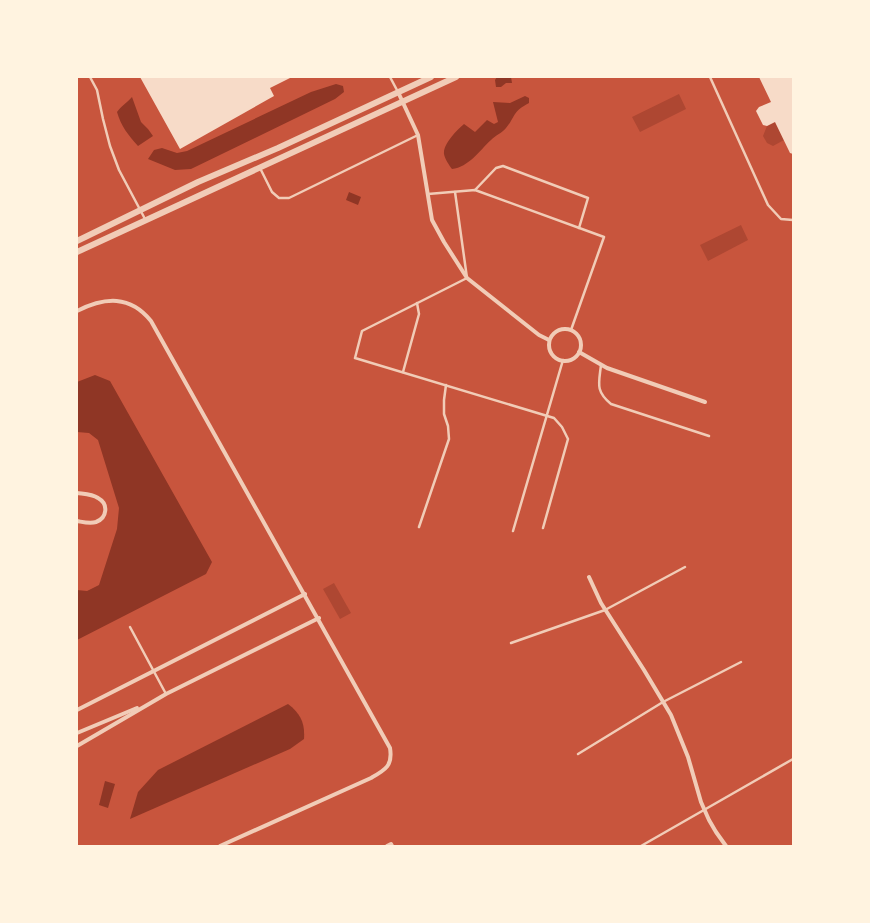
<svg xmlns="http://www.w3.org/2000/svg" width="870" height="923" viewBox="0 0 870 923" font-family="Signika,sans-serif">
<rect width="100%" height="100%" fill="#c8553d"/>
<g fill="#ae4732">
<path d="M679 94 686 109 640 132 632 117Z"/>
<path d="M775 122 784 140 773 146 767 143 763 136 767 126Z"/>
<path d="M741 225 748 240 708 261 700 245Z"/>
<path d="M334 583 351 613 340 619 323 589Z"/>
</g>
<g fill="#8f3625">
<path d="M497 77H511L512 83H506L501 87H496L495 80Z"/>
<path d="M336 84 343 86 344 92 335 99 191 169 175 170 148 159 154 150 162 148 177 153 187 151 311 92Z"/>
<path d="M525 96 529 98V103C512 112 516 116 506 128 502 133 496 135 491 140 479 151 469 167 452 169 449 165 445 159 444 154 443 144 457 130 464 124L475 132 487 120 494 124 498 122 493 102 510 103Z"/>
<path d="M132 97 141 122 148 129 153 136 138 146C128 135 121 126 117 112 121 106 127 103 132 97Z"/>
<path d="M349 192 361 197 358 205 346 200Z"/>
<path d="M95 375 110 381 212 562 206 574 77 640V590L87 591 99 585 117 529 119 508 98 440 89 433 77 432V382Z"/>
<path d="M288 704C301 714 305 723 304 739L290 749 130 819 138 792 158 770Z"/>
<path d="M105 781 115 784 108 808 99 805Z"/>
</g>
<g fill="#f7dbc8">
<path d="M140 77H292L270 88 274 96 180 149Z"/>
<path d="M759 77H793V154L790 153 775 122 767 126 763 125 756 111 759 107 771 102Z"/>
</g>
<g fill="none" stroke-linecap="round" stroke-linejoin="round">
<g stroke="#f1ccb7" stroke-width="2.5">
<path d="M90 77 97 90 103 119 110 146 119 170 145 219"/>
<path d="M390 77 398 92"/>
<path d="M710 77 768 205 781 219 793 220"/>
<path d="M260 168 272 192 279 198H289L418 135"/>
<path d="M475 190 496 168 503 166 588 198 579 228"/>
<path d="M455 192 467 278 362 331 355 358 554 418 562 427 568 439 543 528"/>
<path d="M428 194 475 190 604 237 571 330"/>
<path d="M601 365C599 383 595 391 611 404L709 436"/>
<path d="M403 372 419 314 417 303"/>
<path d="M419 527 449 439 448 426 444 414V400L446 385"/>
<path d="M513 531 563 360"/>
<path d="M130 627 166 694"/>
<path d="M511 643 605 610 685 567"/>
<path d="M578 754 663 702 741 662"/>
<path d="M641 846 793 759"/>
</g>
<g stroke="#f1ccb7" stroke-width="4">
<path d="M398 92 418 135 432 220 444 242 467 278 539 335 549 340"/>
<path d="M77 311C105 297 130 295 151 321L390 748C393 766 385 770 371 778L220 846"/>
<circle cx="565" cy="345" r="16"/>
<path d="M579 352 607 368 705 402"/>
<path d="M77 493C84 494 92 494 98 498 109 504 107 518 96 522 90 524 83 522 77 521"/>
<path d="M589 577 601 603 644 670 671 715 688 757 701 802 709 820 716 832 726 846"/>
<path d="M77 710 305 594"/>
<path d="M77 733 137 708"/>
<path d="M77 746 166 694 319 618"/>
<path d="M387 846 391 844 392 846"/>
</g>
<g stroke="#f1ccb7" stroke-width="6">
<path d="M77 241 198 182 278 148 431 77"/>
<path d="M77 252 456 77"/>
</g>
</g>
<rect width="870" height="923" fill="none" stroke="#fff3e0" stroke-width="156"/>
</svg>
